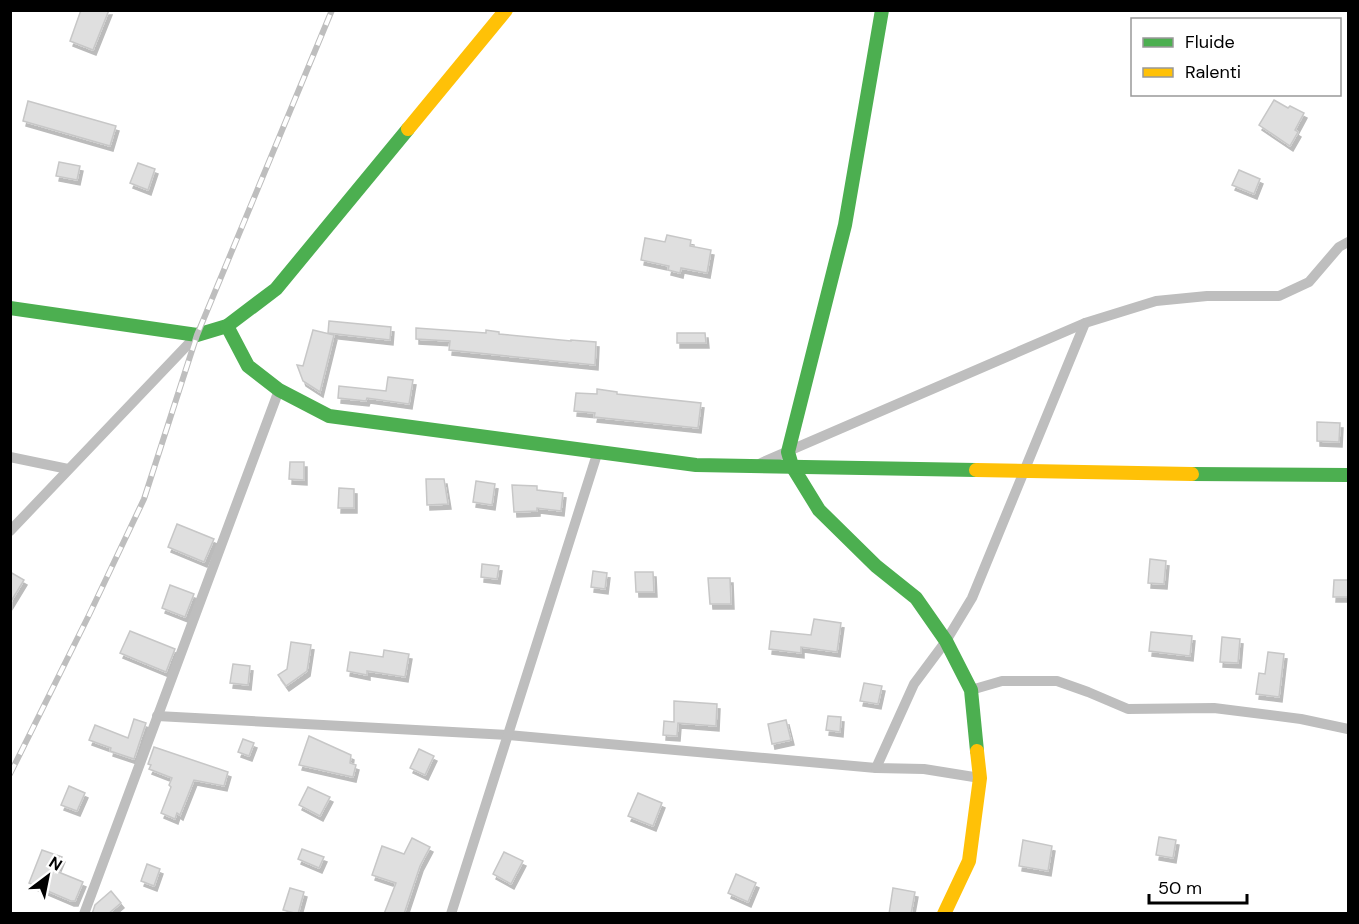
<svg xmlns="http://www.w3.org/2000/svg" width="1359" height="924" viewBox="0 0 1359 924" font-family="'DM Sans',sans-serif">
<defs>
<filter id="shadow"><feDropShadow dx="3" dy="5" stdDeviation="0" flood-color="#0004"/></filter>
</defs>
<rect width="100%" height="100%" fill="#fff"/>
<g fill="#dfdfdf" stroke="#c7c7c7" stroke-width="1.5" filter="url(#shadow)">
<path d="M81 10H109L93 50 70 41Z"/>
<path d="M1274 100 1288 108 1290 106 1304 113 1295 130 1298 132 1290 146 1259 125Z"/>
<path d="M28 101 116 126 110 146 23 121Z"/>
<path d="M59 162 80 166 77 180 56 176Z"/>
<path d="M138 163 155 169 148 190 130 183Z"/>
<path d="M1239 170 1260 179 1254 194 1232 185Z"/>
<path d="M667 235 691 240 690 246 711 250 707 273 681 268 680 273 668 270 669 266 641 260 645 238 665 242Z"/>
<path d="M329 321 391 327 390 340 328 333Z"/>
<path d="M416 328 486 333V330L499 332V334L571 341V340L596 342 595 365 449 350 450 341 416 339Z"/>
<path d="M313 330 334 335 320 392 303 381 297 365 303 366Z"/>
<path d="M677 333H705L706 343H677Z"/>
<path d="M388 377 413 380 409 404 367 398 366 401 338 398 339 386 386 391Z"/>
<path d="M597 389 617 392V394L701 403 698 428 594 417 595 413 574 411 576 393 597 394Z"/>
<path d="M1317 422 1340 423 1339 442 1317 441Z"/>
<path d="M290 462H304V480L289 479Z"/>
<path d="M426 479H444L448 504 427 505Z"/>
<path d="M476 481 495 484 492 505 473 502Z"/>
<path d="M512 485 537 486V490L563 493 561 511 537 508V511L514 512Z"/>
<path d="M339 488 354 489V508H338Z"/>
<path d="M177 524 214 539 204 562 168 547Z"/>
<path d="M1150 559 1166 561 1164 584 1148 583Z"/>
<path d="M482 564 499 566 497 579 481 577Z"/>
<path d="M593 571 607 573 605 589 591 587Z"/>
<path d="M10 572 24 580 10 603Z"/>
<path d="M635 572H653L654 592H636Z"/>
<path d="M708 578H730L731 604H710Z"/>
<path d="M1334 580H1348V597H1333Z"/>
<path d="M170 585 194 594 185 617 162 608Z"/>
<path d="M814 619 841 623 837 652 801 647V653L769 649 771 631 811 635Z"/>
<path d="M130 631 175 649 166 672 120 653Z"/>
<path d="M1151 632 1192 636 1190 656 1149 651Z"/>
<path d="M1222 637 1240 639 1238 663 1220 662Z"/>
<path d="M291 642 311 645 307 671 286 686 278 675 287 669Z"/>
<path d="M384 650 409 654 405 677 367 671V675L347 671 350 652 383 657Z"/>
<path d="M1268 652 1284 654 1279 697 1256 694 1259 673 1265 674Z"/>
<path d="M233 664 250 666 248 685 230 683Z"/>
<path d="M864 683 882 686 878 704 860 701Z"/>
<path d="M674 701 717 704 716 726 678 723 677 736 663 735 664 721 674 722Z"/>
<path d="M828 716 841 717 840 732 826 730Z"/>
<path d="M134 719 146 723 134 759 110 751 111 748 89 740 95 725 128 738Z"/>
<path d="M786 720 791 740 772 744 768 724Z"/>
<path d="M309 736 351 755 350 763 356 765 353 777 299 765Z"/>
<path d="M243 739 254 743 249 756 238 752Z"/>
<path d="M154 747 228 772 224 786 194 780 180 815 177 813 175 819 161 813 171 787 169 785 172 778 149 769 151 765 148 764Z"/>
<path d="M419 749 434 756 425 775 410 768Z"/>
<path d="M69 786 85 793 77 811 61 805Z"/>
<path d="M308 787 330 797 320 816 299 805Z"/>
<path d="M638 793 662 803 653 826 628 816Z"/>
<path d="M1159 837 1176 840 1173 858 1156 855Z"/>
<path d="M412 838 430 847 420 866 404 914H384L396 883 372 875 382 846 404 854Z"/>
<path d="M1023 840 1052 846 1048 871 1019 866Z"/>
<path d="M302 849 324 857 319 868 298 859Z"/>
<path d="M42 850 62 857 56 871 83 882 75 901H71L29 883Z"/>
<path d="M504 852 523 861 511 884 493 874Z"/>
<path d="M147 864 160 869 154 886 141 881Z"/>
<path d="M736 874 756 883 748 902 728 893Z"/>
<path d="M290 888 304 892 298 914 283 910Z"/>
<path d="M893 888 915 892 911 914H889Z"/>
<path d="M111 891 121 903 108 914H92L95 905Z"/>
</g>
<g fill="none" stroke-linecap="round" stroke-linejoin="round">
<g stroke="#bebebe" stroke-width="10">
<path d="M10 457 68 469"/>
<path d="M761 463 1085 323 1156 301 1207 296H1279L1309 282 1339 247 1348 242"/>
<path d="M10 531 197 335"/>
<path d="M971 690 1002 681H1057L1088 692 1128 709 1214 708 1301 719 1348 729"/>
<path d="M157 716 508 735 876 768 924 769 980 778"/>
<path d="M876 768 914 684 946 641 972 598 1085 323"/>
<path d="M84 914 279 390"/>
<path d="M451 914 598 451"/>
</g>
<g stroke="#4caf50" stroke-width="14">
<path d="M882 10 845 225 788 452 792 466 819 510 876 566 916 598 946 641 971 690 977 751"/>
<path d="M10 308 197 335 227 326 276 289 408 129"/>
<path d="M227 326 248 366 279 390 329 416 696 465 976 470"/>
<path d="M1192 474 1348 475"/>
</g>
<g stroke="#ffc107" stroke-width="14">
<path d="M408 129 506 10"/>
<path d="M976 470 1192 474"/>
<path d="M944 914 969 861 980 778 977 751"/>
</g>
<g stroke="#bebebe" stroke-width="6">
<path id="rail" d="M10 774 89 615 144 499 197 335 332 10"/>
</g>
<use href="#rail" stroke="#fff" stroke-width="4" stroke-dasharray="11" stroke-linecap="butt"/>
</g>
<rect width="1359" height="924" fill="none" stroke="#000000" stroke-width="24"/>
<rect x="1131" y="18" width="210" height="78" fill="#ffffff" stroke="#999999" stroke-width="1.5"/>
<rect x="1143" y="38" width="30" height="9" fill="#4caf50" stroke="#999999" stroke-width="1.5"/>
<text x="1185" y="48" font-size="18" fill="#000000">Fluide</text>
<rect x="1143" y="68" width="30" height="9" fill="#ffc107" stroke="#999999" stroke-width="1.5"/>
<text x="1185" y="78" font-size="18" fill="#000000">Ralenti</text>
<g transform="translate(48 876) rotate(32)" stroke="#ffffff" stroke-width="4.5" paint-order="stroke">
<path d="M0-4.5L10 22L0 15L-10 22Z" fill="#000000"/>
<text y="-9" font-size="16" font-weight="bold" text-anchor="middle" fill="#000000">N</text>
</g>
<path d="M1149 894v9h98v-9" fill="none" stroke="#000000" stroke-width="3"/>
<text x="1158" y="894" font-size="18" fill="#000000" stroke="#ffffff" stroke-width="4.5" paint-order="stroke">50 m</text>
</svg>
